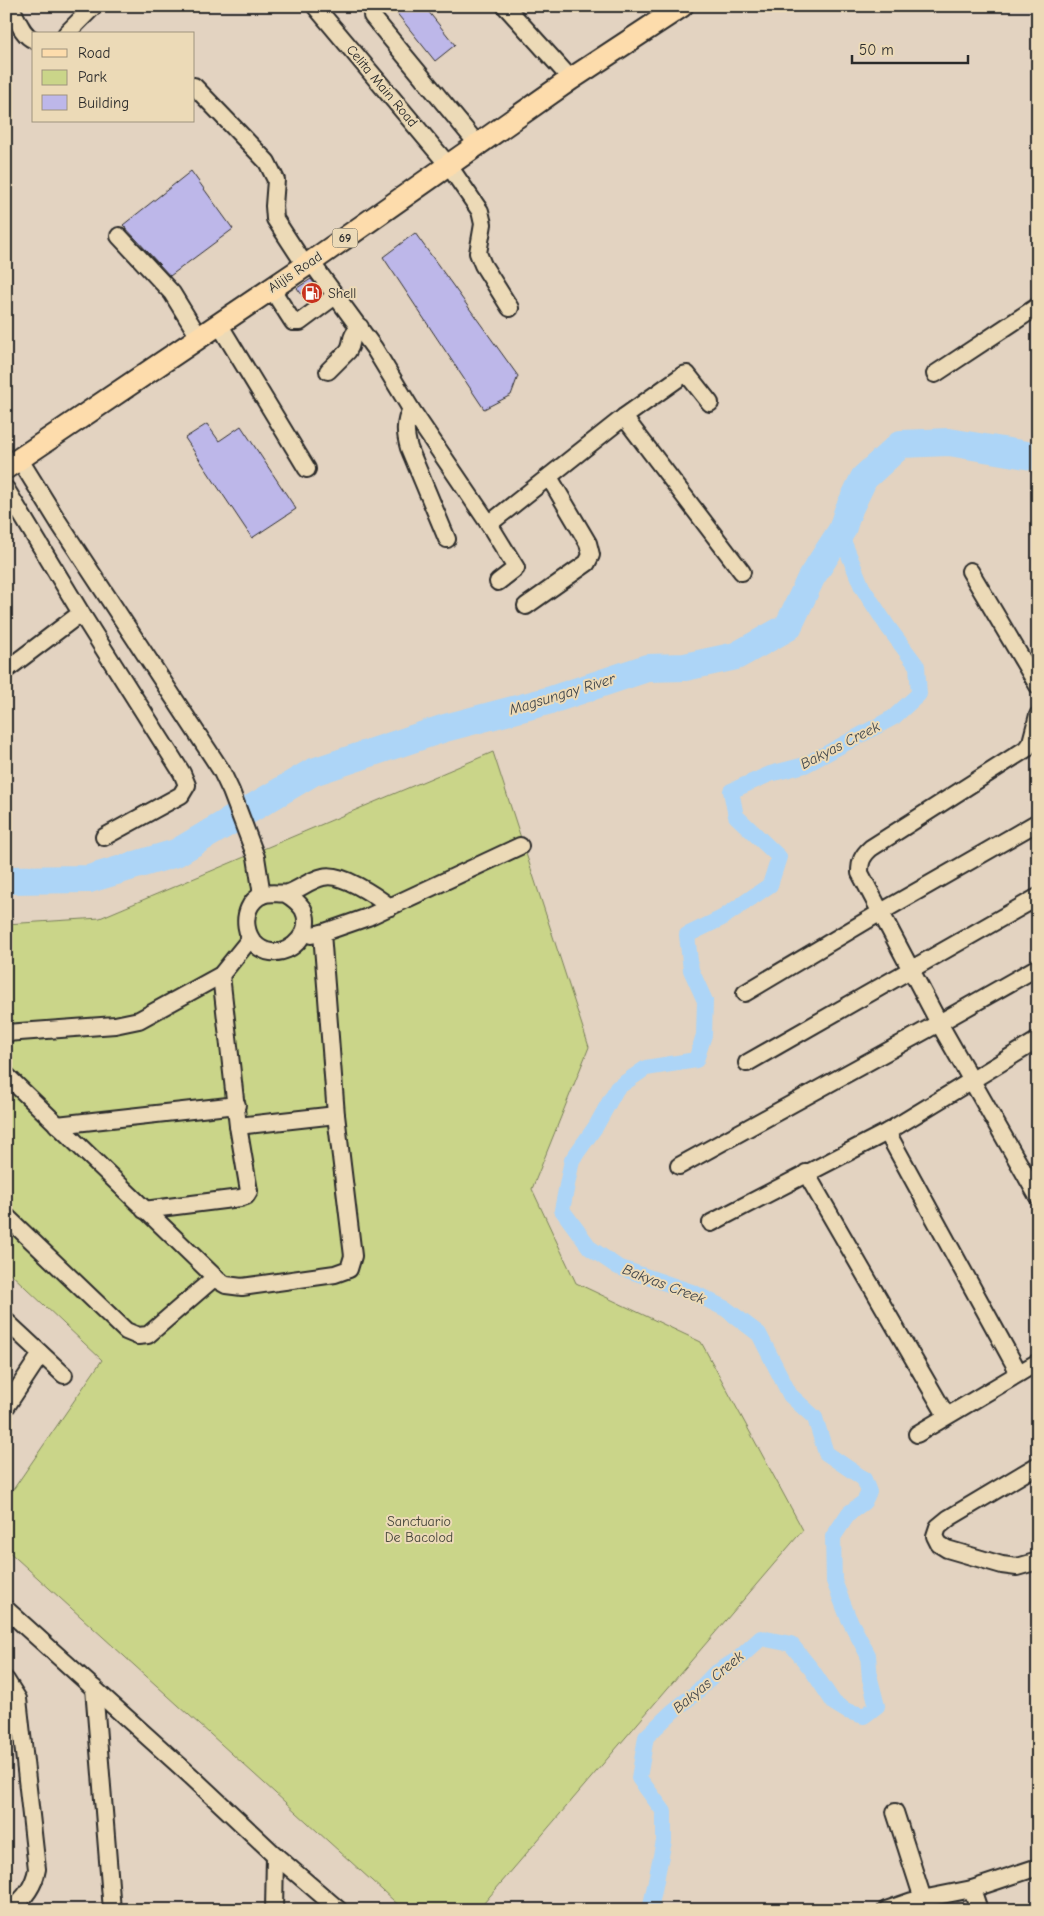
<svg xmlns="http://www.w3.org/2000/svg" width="1044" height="1916" viewBox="0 0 1044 1916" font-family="'Comic Neue',sans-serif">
<rect width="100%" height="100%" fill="#e3d3c1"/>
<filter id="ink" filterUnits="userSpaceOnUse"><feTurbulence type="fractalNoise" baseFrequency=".02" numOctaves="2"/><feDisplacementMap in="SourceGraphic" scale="10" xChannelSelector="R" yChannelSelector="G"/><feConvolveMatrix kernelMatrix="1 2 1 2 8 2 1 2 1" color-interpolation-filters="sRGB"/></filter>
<g filter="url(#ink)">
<path fill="#cad589" stroke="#7a805a" d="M493 752 589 1047 532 1189 576 1283 701 1342 803 1530 478 1910H404L6 1549V1500L102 1360 6 1269V924L100 918Z"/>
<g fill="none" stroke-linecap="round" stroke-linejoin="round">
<path stroke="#add5f7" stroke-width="16" d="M650 1910 664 1841V1812L639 1778 646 1737 672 1712 697 1692 714 1674 738 1659 761 1638 791 1644 812 1670 834 1703 847 1711 864 1716 877 1706 870 1679 868 1655 848 1617 834 1581 833 1537 849 1513 864 1502 869 1492 864 1479 826 1453 815 1418 790 1395 759 1334 726 1309 692 1292 618 1267 590 1248 562 1210 572 1160 596 1126 617 1088 646 1068 696 1060 704 1035 705 1001 691 970 687 935 722 918 770 885 779 857 736 816 731 791 770 774 805 765 894 717 919 694 917 666 888 627 862 587 842 538V530"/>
<path stroke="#add5f7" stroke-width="28" d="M6 880 89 879 176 853 313 772 445 728 551 700 647 668 685 667 736 656 788 627 811 578 842 530 848 511 864 478 901 444 949 442 1038 457"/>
</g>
<g fill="#bdb7e9" stroke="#2b2b2b">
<path d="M391 6H424L455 45 435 61Z"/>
<path d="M191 171 233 229 170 276 123 225Z"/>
<path d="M415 233 518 376 511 395 484 409 383 257Z"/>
<path d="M311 279 322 293 308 303 297 288Z"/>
<path d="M207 424 219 441 241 426 296 509 252 538 185 438Z"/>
</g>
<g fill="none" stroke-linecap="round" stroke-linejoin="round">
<g stroke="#2b2b2b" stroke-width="20">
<g id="minor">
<path d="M10 6C17 17 21 35 34 40"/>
<path d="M315 6 449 166 480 211 483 224 478 253 483 265 510 308"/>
<path d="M505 6 571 79"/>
<path d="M372 16 479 146"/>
<path d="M66 34 94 6"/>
<path d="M194 86 267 162 276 180 274 206 275 219 305 265"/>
<path d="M119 236 172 293 199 337"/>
<path d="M311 262 374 348 411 409 489 524 624 417 683 375 687 374 710 403"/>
<path d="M271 288 293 322H300L335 296"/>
<path d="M219 324 307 469"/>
<path d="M328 371 348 351C355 340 347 340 360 327"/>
<path d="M935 374 1038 306"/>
<path d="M411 409C404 423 405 434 409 448L447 539"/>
<path d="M624 417 742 572"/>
<path d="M20 460 59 523 221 770 231 791 256 857 262 895"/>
<path d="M6 489 81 613 6 670"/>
<path d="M489 524 516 568 498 582"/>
<path d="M970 571 1038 686"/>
<path d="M526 606 587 563 591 555 588 543 549 477"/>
<path d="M81 613 182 773 187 785 181 795 104 837"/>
<path d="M1038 715 1031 742 1026 749 871 848C862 856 860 861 860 873L939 1023 1038 1197"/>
<path d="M286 894C293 898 298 902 303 909 314 930 293 955 271 952 243 948 237 907 262 895 271 891 280 895 288 893 300 889 310 880 323 877 341 872 376 896 390 907"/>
<path d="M311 935 322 933 368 917 520 846"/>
<path d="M745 993 881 912 1038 822"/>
<path d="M6 1033 115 1025 139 1020 221 975 250 939"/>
<path d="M747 1063 1038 897"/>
<path d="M6 1075 219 1281 226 1285 242 1287 335 1274 349 1269 353 1256 336 1115 322 933"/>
<path d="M57 1125 237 1105"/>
<path d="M238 1126 336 1115"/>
<path d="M887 1132 1019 1373"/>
<path d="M679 1166 939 1023 1038 967"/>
<path d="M806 1173 946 1415"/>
<path d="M144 1210 240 1198 246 1196 249 1191 238 1126 221 975"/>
<path d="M6 1216 126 1331 138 1336 148 1335 214 1278"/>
<path d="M711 1223 887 1132 1038 1040"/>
<path d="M6 1321 64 1375"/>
<path d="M6 1407 41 1354"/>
<path d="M917 1434 1038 1362"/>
<path d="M1038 1465 949 1518 938 1527 935 1536 939 1544 947 1549 1002 1565 1017 1567 1038 1561"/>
<path d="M6 1609 191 1776 275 1855 339 1910"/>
<path d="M6 1680 18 1699 37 1869C34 1887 24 1899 10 1910"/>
<path d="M94 1688 112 1910"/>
<path d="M895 1812 923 1899"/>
<path d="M972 1889 979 1910"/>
<path d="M274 1910 275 1855"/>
<path d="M886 1910 912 1901 972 1889 1038 1867"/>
</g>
</g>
<g stroke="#2b2b2b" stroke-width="25">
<path id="major" d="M6 468 311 262 571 79 682 6"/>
</g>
<use href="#minor" stroke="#ecdab7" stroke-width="16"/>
<use href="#major" stroke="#fddcac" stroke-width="21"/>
</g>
</g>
<defs>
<g id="fuel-disc" transform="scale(1.125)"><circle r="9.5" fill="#c8321e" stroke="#ecdab7"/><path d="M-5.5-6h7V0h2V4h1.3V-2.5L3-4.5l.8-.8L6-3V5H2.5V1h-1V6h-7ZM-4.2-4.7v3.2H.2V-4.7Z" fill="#fff"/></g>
</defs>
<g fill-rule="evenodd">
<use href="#fuel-disc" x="312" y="293"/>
</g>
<g text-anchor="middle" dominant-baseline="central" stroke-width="4" stroke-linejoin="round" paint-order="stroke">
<rect fill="#ecdab7" stroke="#656055" stroke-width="1" x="332.5" y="228.5" width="25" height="19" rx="4"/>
<g font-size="12" font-weight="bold" fill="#2b2b2b">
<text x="345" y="238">69</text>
</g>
<g font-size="14" fill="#2b2b2b" stroke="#ecdab7">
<text transform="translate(382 86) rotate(50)">Celita Main Road</text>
<text transform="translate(295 272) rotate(-34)">Alijis Road</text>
</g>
<g font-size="14" fill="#2b2b2b" stroke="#ecdab7" text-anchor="start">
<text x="328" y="293">Shell</text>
</g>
<g font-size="14" fill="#434439" stroke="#ecdab7">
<text x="419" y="1521">Sanctuario<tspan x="419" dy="16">De Bacolod</tspan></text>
</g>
<g font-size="15" font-style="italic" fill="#3e444a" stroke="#ecdab7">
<text transform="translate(562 694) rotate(-17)">Magsungay River</text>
<text transform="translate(840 745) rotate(-27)">Bakyas Creek</text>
<text transform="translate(664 1284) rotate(21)">Bakyas Creek</text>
<text transform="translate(708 1682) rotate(-40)">Bakyas Creek</text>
</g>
</g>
<rect width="1044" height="1916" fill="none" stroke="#ecdab7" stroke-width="25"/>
<rect x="12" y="12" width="1019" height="1891" fill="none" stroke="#2b2b2b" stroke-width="2" filter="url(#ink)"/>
<rect x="32" y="32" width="162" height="90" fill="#ecdab7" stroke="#9f947f"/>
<rect x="42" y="49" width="25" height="8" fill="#fddcac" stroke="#9f947f"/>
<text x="78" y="58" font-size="15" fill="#2b2b2b">Road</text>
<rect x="42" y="70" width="25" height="15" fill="#cad589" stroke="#9f947f"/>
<text x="78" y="82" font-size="15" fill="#2b2b2b">Park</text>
<rect x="42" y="95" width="25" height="15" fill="#bdb7e9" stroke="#9f947f"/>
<text x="78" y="108" font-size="15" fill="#2b2b2b">Building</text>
<path d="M852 55v8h116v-8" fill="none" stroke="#2b2b2b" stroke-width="2.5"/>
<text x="859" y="55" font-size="15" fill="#2b2b2b" stroke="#ecdab7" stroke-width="4" paint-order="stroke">50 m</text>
</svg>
